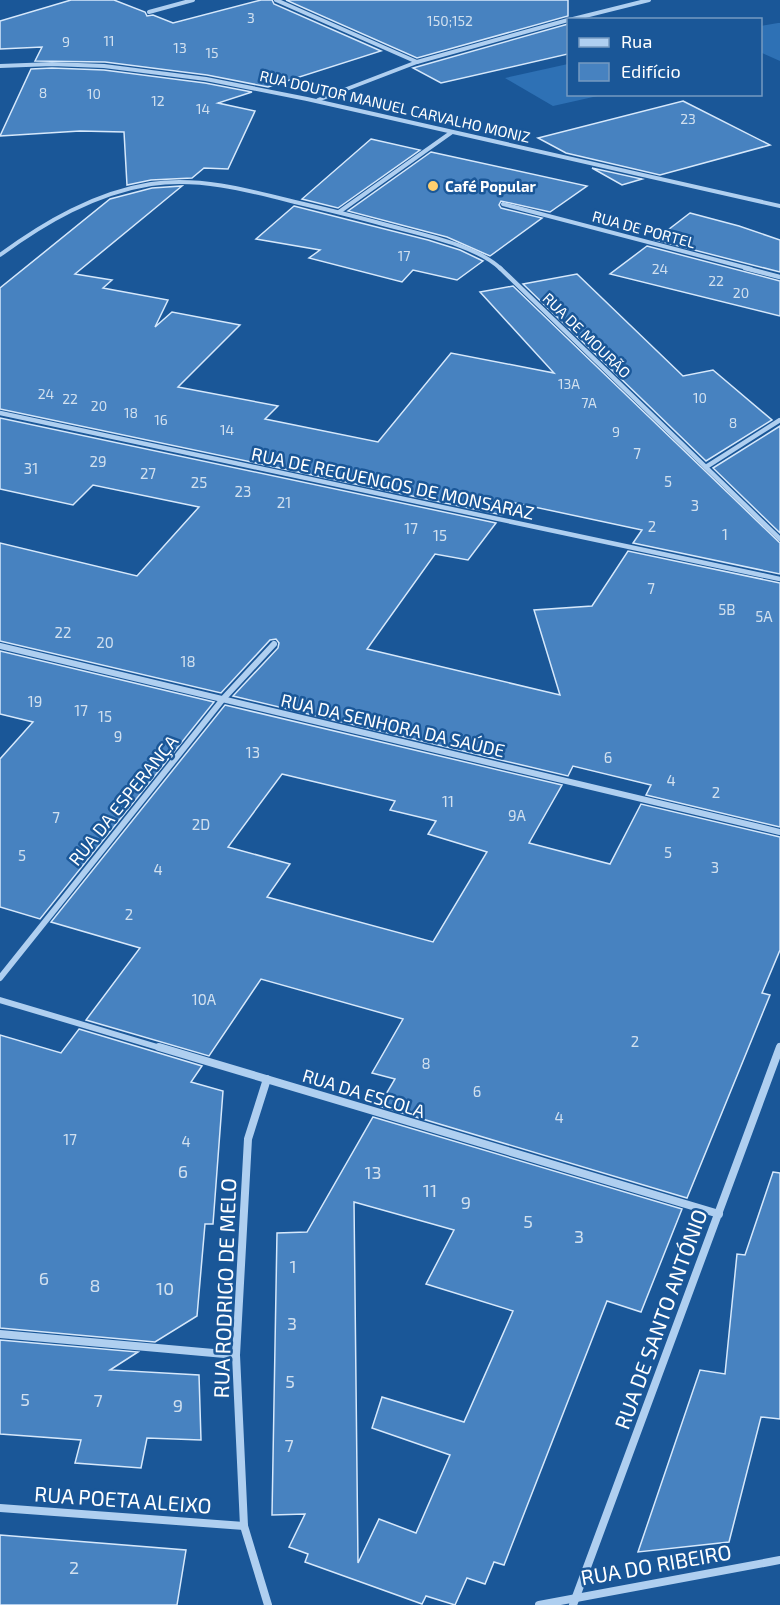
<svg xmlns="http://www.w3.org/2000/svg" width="780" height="1605" viewBox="0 0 780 1605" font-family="'Exo 2',sans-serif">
<rect width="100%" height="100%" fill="#1a5798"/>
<g fill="#2e71b5">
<path d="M778 23H780V61L760 52 761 26Z"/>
<path d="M568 64V94L602 95 553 106 505 78Z"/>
</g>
<g fill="#4782c0" stroke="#d6e8fb" stroke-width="1.5" fill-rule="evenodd">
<path d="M71 0H114L145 12 147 16 153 15 173 23 261 0H272L274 4 381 51 268 87 207 75 105 62 35 61 42 47 0 49V21Z"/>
<path d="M286 0H568V16L417 58Z"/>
<path d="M568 24V54L441 83 413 68Z"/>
<path d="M52 68 104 70 205 83 252 92 218 103 255 111 228 169 204 168 192 178 151 180 127 185 124 132 80 131 0 136 31 69Z"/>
<path d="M683 101 770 145 660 175 566 153 538 138Z"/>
<path d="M371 139 420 150 338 208 302 199Z"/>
<path d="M431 152 587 186 550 212 501 201 499 205 501 208 542 218 490 256 447 237 348 211Z"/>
<path d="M592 168 642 179 622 185Z"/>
<path d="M182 186 75 274 112 280 103 288 168 300 155 327 172 312 240 325 178 387 278 406 265 419 378 442 451 353 554 373 480 292 513 286 780 543V574L633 543 642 530 511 502 502 515 0 409V288L110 199 152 188Z"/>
<path d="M294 206 428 240 460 250 483 261 457 280 413 270 402 282 309 258 320 250 256 239Z"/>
<path d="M690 213 739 226 780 240V272L655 240Z"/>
<path d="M647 246 780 281V316L610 274Z"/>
<path d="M577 274 683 376 713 370 772 420 706 461 523 284Z"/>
<path d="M0 418 496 523 468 560 435 554 367 649 560 695 534 610 592 606 628 551 780 583V827L646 795 651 785 573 766 568 776 233 696 278 648 279 643 276 639 270 640 221 693 0 641V543L137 576 199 507 93 485 73 505 0 489Z"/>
<path d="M780 426V533L713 468Z"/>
<path d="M0 651 214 702 40 919 0 907V759L33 722 0 714Z"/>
<path d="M225 705 562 785 529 843 610 864 641 804 780 837V950L762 993 770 995 687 1198 379 1106 395 1079 372 1073 403 1019 261 979 209 1056 86 1020 140 948 51 922ZM282 774 395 801 390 810 436 821 428 834 487 852 433 942 267 897 290 864 228 847Z"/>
<path d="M79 1029 202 1066 191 1082 223 1091 213 1224H205L197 1316 155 1342 0 1328V1035L61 1053Z"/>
<path d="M373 1117 682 1209 641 1312 607 1301 504 1565 494 1562 485 1584 467 1578 455 1605 426 1596 422 1604 305 1562 308 1554 289 1547 305 1514 272 1515 277 1233 307 1232ZM354 1202 454 1230 426 1284 513 1311 464 1422 382 1397 372 1428 450 1455 416 1533 379 1519 358 1563Z"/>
<path d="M773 1172 780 1173V1419L761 1417 729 1542 638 1552 700 1370 725 1374 737 1254 745 1255Z"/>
<path d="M0 1340 138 1352 110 1370 199 1375 201 1440 147 1438 141 1468 75 1463 81 1440 0 1434Z"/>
<path d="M0 1535 186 1550 177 1605H0Z"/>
</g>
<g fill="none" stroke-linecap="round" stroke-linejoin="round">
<g stroke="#afcff0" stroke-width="4">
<path d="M276 0 417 62"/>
<path d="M149 12 193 0"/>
<path d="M569 20 649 0"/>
<path d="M0 66 52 64 104 66 206 79 307 99 780 206"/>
<path d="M318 100 417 62 568 20"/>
<path d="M503 204 751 269"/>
<path d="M339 212 452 132"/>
<path d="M0 255C45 222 95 193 151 184 200 177 248 190 295 202 325 209 354 216 383 224 419 234 475 244 501 269"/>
</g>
<g stroke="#afcff0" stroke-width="4.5">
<path d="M500 268 780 539"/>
<path d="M745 268 780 277"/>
<path d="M0 413 780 579"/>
<path d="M706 467 780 420"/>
</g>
<g stroke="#afcff0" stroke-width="6">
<path d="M0 646 780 832"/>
<path d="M0 978 223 699 274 644"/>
<path d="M0 1000 164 1049"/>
<path d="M779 1049 780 1046"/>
</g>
<g stroke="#afcff0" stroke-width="8">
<path d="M159 1047 719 1214"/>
<path d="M267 1079 248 1139 236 1355 244 1526 268 1605"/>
<path d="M0 1334 236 1355"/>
<path d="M0 1508 244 1526"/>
<path d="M539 1605 780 1560"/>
<path d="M573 1605 780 1047"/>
</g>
</g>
<circle fill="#ffcf6e" stroke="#1a5798" stroke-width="2" cx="433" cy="186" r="6"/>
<g text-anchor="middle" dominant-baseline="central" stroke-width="5" stroke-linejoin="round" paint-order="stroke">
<g font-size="14" fill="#d1e0ef">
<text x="251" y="17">3</text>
<text x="450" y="20">150;152</text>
<text x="109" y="40">11</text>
<text x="66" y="41">9</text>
<text x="180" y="47">13</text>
<text x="212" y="52">15</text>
<text x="43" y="92">8</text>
<text x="94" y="93">10</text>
<text x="158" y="100">12</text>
<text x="203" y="108">14</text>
<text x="688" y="118">23</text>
<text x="404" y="255">17</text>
<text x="660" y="268">24</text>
<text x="716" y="280">22</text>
<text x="741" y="292">20</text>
<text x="569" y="383">13A</text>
<text x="46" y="393">24</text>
<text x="700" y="397">10</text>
<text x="70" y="398">22</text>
<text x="589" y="402">7A</text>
<text x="99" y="405">20</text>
<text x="131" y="412">18</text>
<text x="161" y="419">16</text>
<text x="733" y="422">8</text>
<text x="227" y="429">14</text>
<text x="616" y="431">9</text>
</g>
<g font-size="15" fill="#fff" stroke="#1a5798">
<text transform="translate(395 106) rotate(13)">RUA DOUTOR MANUEL CARVALHO MONIZ</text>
<text transform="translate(644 229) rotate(15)">RUA DE PORTEL</text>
<text transform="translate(587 335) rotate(44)">RUA DE MOURÃO</text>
</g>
<g font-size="15" font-weight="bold" fill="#fff" stroke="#1a5798" text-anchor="start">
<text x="445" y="186">Café Popular</text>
</g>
<g font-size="15" fill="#d1e0ef">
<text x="637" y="453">7</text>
<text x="98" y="461">29</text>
<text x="31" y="468">31</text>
<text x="148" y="473">27</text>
<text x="668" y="481">5</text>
<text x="199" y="482">25</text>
<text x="243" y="491">23</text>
<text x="284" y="502">21</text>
<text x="695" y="505">3</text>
<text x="652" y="526">2</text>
<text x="411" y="528">17</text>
<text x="725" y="534">1</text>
<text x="440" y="535">15</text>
<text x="651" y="588">7</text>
<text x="727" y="609">5B</text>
<text x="764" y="616">5A</text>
<text x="63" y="632">22</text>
<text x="105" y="642">20</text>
<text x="188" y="661">18</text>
<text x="35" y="701">19</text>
<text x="81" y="710">17</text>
<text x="105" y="716">15</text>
<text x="118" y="736">9</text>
<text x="253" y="752">13</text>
<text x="608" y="757">6</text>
<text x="671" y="780">4</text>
<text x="716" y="792">2</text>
<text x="448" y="801">11</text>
<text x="517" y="815">9A</text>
<text x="56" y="817">7</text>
<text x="201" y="824">2D</text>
<text x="668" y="852">5</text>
<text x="22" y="855">5</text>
<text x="715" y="867">3</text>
<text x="158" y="869">4</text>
<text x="129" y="914">2</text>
<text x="204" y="999">10A</text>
<text x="635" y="1041">2</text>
<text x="426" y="1063">8</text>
<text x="477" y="1091">6</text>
<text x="559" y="1117">4</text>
<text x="70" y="1139">17</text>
<text x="186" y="1141">4</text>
</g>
<g font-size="18" fill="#fff" stroke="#1a5798">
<text transform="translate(393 483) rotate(12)">RUA DE REGUENGOS DE MONSARAZ</text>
<text transform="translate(393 725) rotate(13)">RUA DA SENHORA DA SAÚDE</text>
<text transform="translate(123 800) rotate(-51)">RUA DA ESPERANÇA</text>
<text transform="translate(364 1093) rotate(17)">RUA DA ESCOLA</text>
</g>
<g font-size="18" fill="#d1e0ef">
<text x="183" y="1171">6</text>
<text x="373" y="1172">13</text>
<text x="430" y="1190">11</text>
<text x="466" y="1202">9</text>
<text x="528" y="1221">5</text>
<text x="579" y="1236">3</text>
<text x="293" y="1266">1</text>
<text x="44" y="1278">6</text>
<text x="95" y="1285">8</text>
<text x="165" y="1288">10</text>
<text x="292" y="1323">3</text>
<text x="290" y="1381">5</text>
<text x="25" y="1399">5</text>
<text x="98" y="1400">7</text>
<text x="178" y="1405">9</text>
<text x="289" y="1445">7</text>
<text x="74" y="1567">2</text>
</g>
<g font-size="21" fill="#fff" stroke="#1a5798">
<text transform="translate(224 1288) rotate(-88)">RUA RODRIGO DE MELO</text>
<text transform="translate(660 1319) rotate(-70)">RUA DE SANTO ANTÓNIO</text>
<text transform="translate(123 1499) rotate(4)">RUA POETA ALEIXO</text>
<text transform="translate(656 1564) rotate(-10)">RUA DO RIBEIRO</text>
</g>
</g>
<rect x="567" y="18" width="195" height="78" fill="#1a5798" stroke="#769ac1" stroke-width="1.5"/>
<rect x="579" y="38" width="30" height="9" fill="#afcff0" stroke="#769ac1" stroke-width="1.5"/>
<text x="621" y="48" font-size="18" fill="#ffffff">Rua</text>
<rect x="579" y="63" width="30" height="18" fill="#4782c0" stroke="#769ac1" stroke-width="1.5"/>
<text x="621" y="78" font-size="18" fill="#ffffff">Edifício</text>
</svg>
